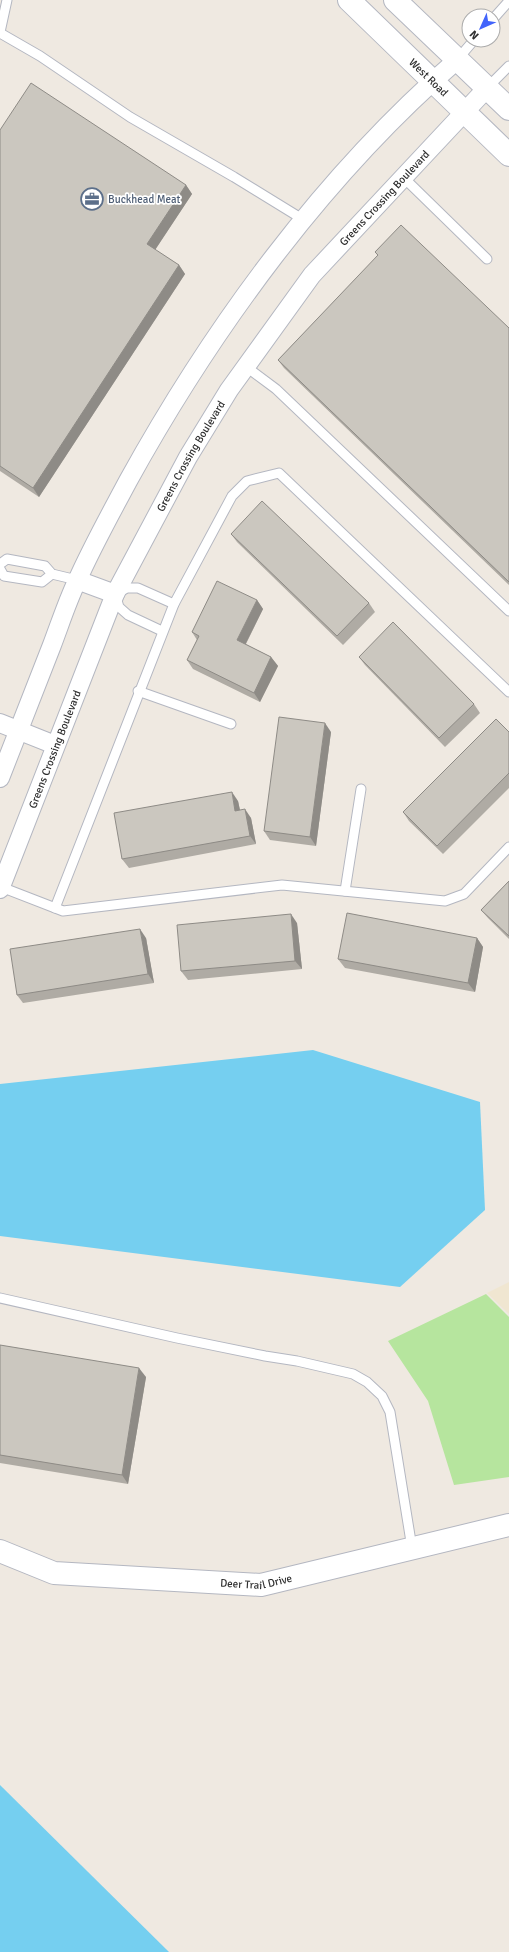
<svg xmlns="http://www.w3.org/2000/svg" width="509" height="1952" viewBox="0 0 509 1952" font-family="Signika,sans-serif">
<rect width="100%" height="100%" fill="#efe9e1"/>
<path fill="#f0e6d1" d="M509 1282V1314L487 1293Z"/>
<path fill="#b6e59e" d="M486 1294 509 1317V1477L454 1485 428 1401 388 1341Z"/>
<g fill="#75cff0">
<path d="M313 1050 480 1102 485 1210 400 1287 0 1236V1084Z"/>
<path d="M0 1785 169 1952H0Z"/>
</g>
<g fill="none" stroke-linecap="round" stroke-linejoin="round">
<g stroke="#b4b7c1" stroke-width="11">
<g id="service">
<path d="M493 19 509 1"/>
<path d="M0 32 7 0"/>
<path d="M0 33 40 56 130 117 234 177 304 220"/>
<path d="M457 60 474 40"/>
<path d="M487 88 509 66"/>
<path d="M403 177 487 259"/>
<path d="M245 366 276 389 509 611"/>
<path d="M0 564 7 559 45 566 52 574 77 580"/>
<path d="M0 569 4 576 42 582 52 574"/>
<path d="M162 631 128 615 119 607 115 594 127 588H138L174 604"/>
<path d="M138 691 231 724"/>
<path d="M1 887 63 911 282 885 445 901 464 894 509 847"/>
<path d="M345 891 361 789"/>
<path d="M55 908 174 604 232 496 247 481 279 473 509 692"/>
<path d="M0 1298 177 1338 265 1356 297 1361 353 1374 367 1382 382 1396 390 1412 412 1548"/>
</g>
</g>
<g stroke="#b4b7c1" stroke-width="20">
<g id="minor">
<path d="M77 580 115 594"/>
<path d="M0 723 55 745"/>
<path d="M0 778C17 734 34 690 52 645 60 624 67 602 77 581 92 547 111 513 128 481 213 327 324 175 457 60"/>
<path id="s1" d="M0 889 115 594 188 457 229 390 312 275 487 88"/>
</g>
</g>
<g stroke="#b4b7c1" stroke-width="24">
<g id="tertiary">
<path id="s2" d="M0 1551 54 1573 261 1585 509 1525"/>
</g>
</g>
<g stroke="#b4b7c1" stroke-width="24">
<g id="secondary">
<path id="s3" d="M349 0 509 155"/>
<path d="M395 0 509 109"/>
</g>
</g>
<use href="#service" stroke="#fff" stroke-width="9"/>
<use href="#minor" stroke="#fff" stroke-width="18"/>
<use href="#tertiary" stroke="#fff" stroke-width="22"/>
<use href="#secondary" stroke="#fff" stroke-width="22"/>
</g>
<g fill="#afaba4">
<path d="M0 130 186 185 192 194 155 250 179 265 185 274 39 497 0 471Z"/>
<path d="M375 252 509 328V585L284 368 278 360 378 256Z"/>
<path d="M231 534 369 603 375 612 343 645 237 542Z"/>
<path d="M257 600 263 609 246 644 271 657 278 666 260 702 193 669 187 660 197 640 192 632Z"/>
<path d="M359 657 474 704 480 713 445 747 365 665Z"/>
<path d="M331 732 316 846 270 840 264 831Z"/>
<path d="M509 732V788L443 854 409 821 403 812Z"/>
<path d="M238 801 240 810 251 818 256 844 129 868 122 859Z"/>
<path d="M509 881V939L488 918 481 910Z"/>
<path d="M297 923 302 969 188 980 181 971Z"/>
<path d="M146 938 154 983 23 1003 17 995Z"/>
<path d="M477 938 483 947 475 992 345 968 338 959Z"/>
<path d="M0 1345 146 1377 128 1484 0 1463Z"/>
</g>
<g fill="#8e8b86">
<path d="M186 185 192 194 153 253 147 244Z"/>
<path d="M179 265 185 274 39 497 33 488Z"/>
<path d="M257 600 263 609 243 649 237 640Z"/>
<path d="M271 657 278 666 260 702 254 693Z"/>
<path d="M325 723 331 732 316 846 310 837Z"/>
<path d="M232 792 238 801 242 820 235 811Z"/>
<path d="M245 809 251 818 256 844 250 836Z"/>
<path d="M291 914 297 923 302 969 295 961Z"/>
<path d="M140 929 146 938 154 983 148 974Z"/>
<path d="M477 938 483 947 475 992 468 983Z"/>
<path d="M139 1368 146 1377 128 1484 122 1475Z"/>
</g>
<g fill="#cbc7bf" stroke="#8e8b86">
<path d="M31 83 186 185 147 244 179 265 33 488 0 466V130Z"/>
<path d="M401 225 509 328V582L278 360 378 255 375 252Z"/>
<path d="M262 501 369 603 337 636 231 534Z"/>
<path d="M217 581 257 600 237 640 271 657 254 693 187 660 199 636 192 632Z"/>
<path d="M393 622 474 704 439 738 359 657Z"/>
<path d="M279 717 325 723 310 837 264 831Z"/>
<path d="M496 719 509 732V773L437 846 403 812Z"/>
<path d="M232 792 235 811 245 809 250 836 122 859 114 813Z"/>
<path d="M509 881V936L481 910Z"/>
<path d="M347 913 477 938 468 983 338 959Z"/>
<path d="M291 914 295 961 181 971 177 925Z"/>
<path d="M140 929 148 974 17 995 10 949Z"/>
<path d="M0 1345 139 1368 122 1475 0 1455Z"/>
</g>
<defs>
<g id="office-ring" transform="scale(1.15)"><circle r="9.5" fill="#fff" stroke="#5c6f8a" stroke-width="1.5"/><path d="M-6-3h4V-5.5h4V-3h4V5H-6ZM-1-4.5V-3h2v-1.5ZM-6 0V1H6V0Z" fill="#5c6f8a"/></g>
</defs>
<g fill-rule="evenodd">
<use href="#office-ring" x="92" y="199"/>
</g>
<g text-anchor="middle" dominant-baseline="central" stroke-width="3.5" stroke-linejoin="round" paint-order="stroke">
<g font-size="11" fill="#2e2e2e" stroke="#fff">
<text stroke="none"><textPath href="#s3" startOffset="111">West Road</textPath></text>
<text stroke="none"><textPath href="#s1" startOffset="798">Greens Crossing Boulevard</textPath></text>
<text stroke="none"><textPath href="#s1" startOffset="474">Greens Crossing Boulevard</textPath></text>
<text stroke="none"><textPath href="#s1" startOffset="150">Greens Crossing Boulevard</textPath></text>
<text stroke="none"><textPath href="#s2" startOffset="261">Deer Trail Drive</textPath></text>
</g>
<g font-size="11" fill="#4e5e75" stroke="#fff" text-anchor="start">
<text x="108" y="199">Buckhead Meat</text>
</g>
</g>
<g transform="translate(481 28) rotate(225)"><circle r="19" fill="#ffffff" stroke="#ababab"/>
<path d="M0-3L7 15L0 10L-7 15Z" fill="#4264fb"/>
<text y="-6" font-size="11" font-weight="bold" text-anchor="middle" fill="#2e2e2e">N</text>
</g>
</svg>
